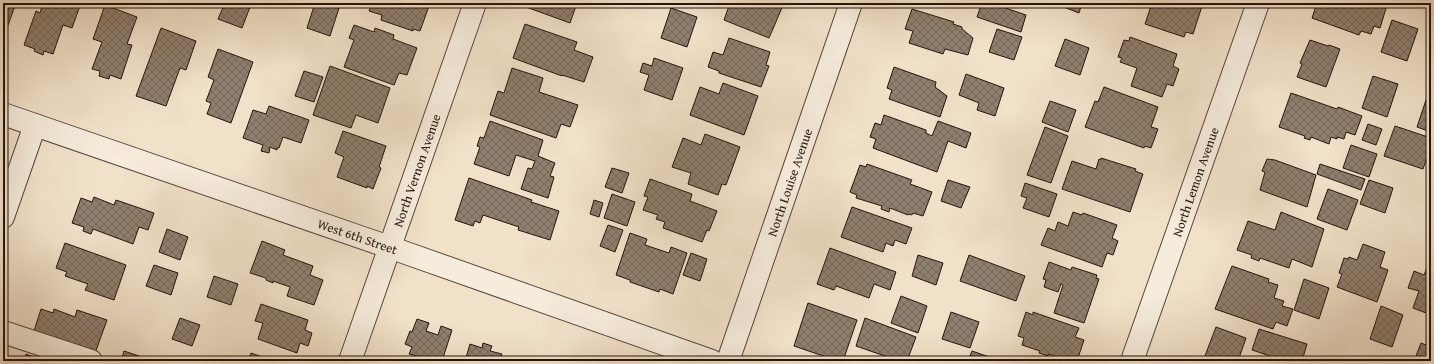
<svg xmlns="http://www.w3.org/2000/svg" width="1434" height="364" viewBox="0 0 1434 364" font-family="'Gentium Book Plus',serif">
<defs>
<pattern id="building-cross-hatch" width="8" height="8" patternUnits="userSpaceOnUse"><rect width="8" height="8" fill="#8f7f6e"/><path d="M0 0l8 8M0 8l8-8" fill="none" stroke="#756759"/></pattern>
</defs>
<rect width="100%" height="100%" fill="#f1e1c9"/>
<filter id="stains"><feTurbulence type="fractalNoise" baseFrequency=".005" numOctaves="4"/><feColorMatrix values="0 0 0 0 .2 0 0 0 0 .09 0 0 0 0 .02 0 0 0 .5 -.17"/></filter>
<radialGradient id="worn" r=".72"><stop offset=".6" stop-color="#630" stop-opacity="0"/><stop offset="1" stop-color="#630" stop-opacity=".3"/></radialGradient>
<g fill="url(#building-cross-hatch)" stroke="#24140c">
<path d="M3 3H16L3 39Z"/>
<path d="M43 3H81L72 28 63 25 53 54 44 51 43 55 34 51 35 49 24 45 36 11 40 13Z"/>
<path d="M225 3H239L250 7 242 28 218 19Z"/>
<path d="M315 3H322L339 8 330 36 307 28Z"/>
<path d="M372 3H423V4L429 6 420 31 413 29V31L381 20 382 15 369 11Z"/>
<path d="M527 3H577L570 23 526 7Z"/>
<path d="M730 3H784L769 38 724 20Z"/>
<path d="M982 3H991L1026 15 1021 32 977 17Z"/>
<path d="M1056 3H1082L1079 13 1056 4Z"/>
<path d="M1152 3H1203L1193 34 1186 32 1184 37 1145 24Z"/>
<path d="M1317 3H1382L1387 5 1380 28 1374 26 1371 34 1361 31 1359 35 1312 18Z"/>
<path d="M105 5 137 17 127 44 132 45 121 79 110 75 109 79 99 76 100 71 92 69 102 42 93 39Z"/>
<path d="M671 8 697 17 687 47 661 38Z"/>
<path d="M912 9 954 22 953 24 962 27V29L973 38 968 55 945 49 943 54 909 43 913 31 905 29Z"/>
<path d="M1392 20 1418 29 1407 61 1381 52Z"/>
<path d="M525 24 577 42 574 50 593 57 584 82 562 75V76L513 58Z"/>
<path d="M354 25 374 32 375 28 394 35 393 39 417 48 407 75 399 73 394 85 344 67 354 40 349 38Z"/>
<path d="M161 28 196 41 186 70 180 68 166 106 136 96Z"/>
<path d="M997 29 1022 37 1014 60 989 52Z"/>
<path d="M1130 37 1177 54 1173 66 1179 69 1173 86 1167 84 1162 97 1131 86 1137 68 1120 62 1122 58 1118 57 1124 40 1129 41Z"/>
<path d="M729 38 770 52 766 65 769 66 761 87 719 73V71L708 67 713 52 723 55Z"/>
<path d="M1065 39 1089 48 1080 75 1055 66Z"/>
<path d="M1310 40 1328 46 1329 45 1340 49 1326 87 1297 77 1302 64 1300 63Z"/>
<path d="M218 49 253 62 231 123 207 114 211 103 206 101 214 80 208 77Z"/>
<path d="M654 58 683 68 672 100 644 90 649 75 640 72 643 63 652 66Z"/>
<path d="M330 66 390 88 378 123 356 115 351 128 313 115Z"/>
<path d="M894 67 936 82 935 87 947 96 940 117 889 99 892 90 887 88Z"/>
<path d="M512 68 543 78 539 92 578 105 570 127 561 124 556 138 490 115 498 91 504 93Z"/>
<path d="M304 71 323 77 314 102 295 96Z"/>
<path d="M966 74 1004 88 995 116 977 110 979 103 959 95Z"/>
<path d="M1373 76 1398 84 1387 117 1362 108Z"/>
<path d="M723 83 758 96 744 135 690 115 700 87 719 94Z"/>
<path d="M1104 87 1158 107 1151 127 1158 129 1151 148 1145 146 1144 148 1085 127 1095 101 1098 102Z"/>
<path d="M1291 93 1337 109 1338 107 1362 116 1355 135 1346 132 1344 139 1337 137V139L1331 137 1329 144 1311 137 1310 140 1304 138 1305 136 1279 127Z"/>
<path d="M1428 94 1431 95V132L1417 127Z"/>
<path d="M1050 101 1076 110 1068 132 1042 122Z"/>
<path d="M269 106 309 120 301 143 283 137 279 148H277V150L270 147 269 153 261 151 263 145 243 138 253 110 266 114Z"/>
<path d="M884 115 926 130V133L932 136 938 121 971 133 966 148 948 141 937 172 873 148 876 139 870 137 875 123 881 125Z"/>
<path d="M490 121 543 140 538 156 555 163 550 176 554 177 548 198 521 189 528 168 532 169 535 161 516 155 509 176 474 164 480 147 477 146 480 137 484 138Z"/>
<path d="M1368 124 1382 129 1376 145 1362 140Z"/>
<path d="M1395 126 1431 138V146L1423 169 1384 156Z"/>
<path d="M1045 127 1068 136 1051 183 1027 175Z"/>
<path d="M343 131 386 146 379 167 381 168 373 189 367 186V188L337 177 344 157 335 153Z"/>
<path d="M705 134 740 147 726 185 722 184 718 195 688 184 691 173 672 167 683 138 701 145Z"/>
<path d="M1351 145 1377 154 1369 177 1343 168Z"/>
<path d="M1101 158 1136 169 1135 171 1143 174 1130 212 1062 189 1072 161 1096 169 1099 159 1101 160Z"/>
<path d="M1267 159 1275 160 1316 175 1307 207 1260 190 1265 172 1262 171Z"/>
<path d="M867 164 912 180 910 184 932 192 923 216 913 213 912 215 909 214 908 215 890 208 889 212 881 209 882 206 856 198 857 195 850 192 860 165 866 167Z"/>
<path d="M1320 164 1365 179 1361 190 1317 174Z"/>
<path d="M612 168 629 173 622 193 605 187Z"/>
<path d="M469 178 532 200 531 202 559 211 550 240 518 230 519 227 483 215 480 223 475 221 473 226 455 220Z"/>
<path d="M650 179 692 194 690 201 717 211 709 231 707 230 702 242 663 228 665 222 656 219 658 215 643 210 648 197 644 196Z"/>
<path d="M948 180 970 187 961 208 941 201Z"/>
<path d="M1369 180 1393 188 1385 213 1360 204Z"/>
<path d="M1025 183 1057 194 1049 217 1023 208 1027 198 1021 196Z"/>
<path d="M1328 189 1358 200 1347 230 1317 219Z"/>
<path d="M612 194 635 202 627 226 604 218Z"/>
<path d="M94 197 114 205 116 200 154 213 148 230 139 227 133 244 93 229 91 234 83 231 84 227 72 223 81 198 92 202Z"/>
<path d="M594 200 603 203 599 217 590 214Z"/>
<path d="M852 207 912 228 906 244 895 240 893 246 886 243 883 252 841 237Z"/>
<path d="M1073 212 1082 215 1083 213 1117 225 1112 238 1118 241 1113 255 1107 253 1102 267 1041 245 1048 228 1055 231 1058 222 1068 226Z"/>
<path d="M1281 212 1324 229 1312 267 1292 259 1289 268 1260 258 1259 261 1251 258 1252 255 1237 250 1248 221 1275 230Z"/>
<path d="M608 225 623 230 615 252 600 246Z"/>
<path d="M167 229 188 237 180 260 159 252Z"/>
<path d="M630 233 647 239 645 245 669 253 671 247 687 253 673 294 660 289 659 292 630 282V280L616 275Z"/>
<path d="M262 241 285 250 283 255 313 266 310 275 323 280 314 305 287 296 290 287 273 281V283L266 280V278L250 273Z"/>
<path d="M65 243 126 265 114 300 85 290 88 284 65 276 67 272 56 268Z"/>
<path d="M1363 244 1385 252 1380 267 1388 270 1377 302 1337 287 1342 274 1339 273 1344 258 1348 259 1349 257 1357 260Z"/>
<path d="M830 248 896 272 890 290 874 284 869 298 836 286 834 290 817 284Z"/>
<path d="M691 253 707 259 700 281 683 275Z"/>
<path d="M918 255 943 263 936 285 912 276Z"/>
<path d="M969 255 1025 276 1016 301 960 281Z"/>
<path d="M1049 262 1071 270 1072 267 1097 275 1096 278 1099 279 1084 323 1054 313 1063 285 1061 284 1058 292 1044 287 1046 280 1043 279Z"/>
<path d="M154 265 178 273 171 295 146 286Z"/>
<path d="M1428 265 1431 266V315L1413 308 1419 291 1408 288 1414 271 1424 275Z"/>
<path d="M1232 266 1269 279 1268 282 1278 285 1274 298 1284 301 1282 306 1293 309 1287 326 1276 322 1273 329 1215 309Z"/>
<path d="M214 276 238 284 231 305 207 297Z"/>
<path d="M1304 279 1329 288 1319 319 1294 310Z"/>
<path d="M901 296 927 306 918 333 891 323Z"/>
<path d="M808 303 857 320 843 361H838L794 346Z"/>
<path d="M261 304 308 320 305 330 312 333 308 346 300 343 297 353 258 339 263 323 255 321Z"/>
<path d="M1381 306 1403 315 1392 347 1370 339Z"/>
<path d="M41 309 53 313 54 309 75 317 77 310 107 320 94 356 33 334Z"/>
<path d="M951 312 979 322 970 348 942 339Z"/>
<path d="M1026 312 1033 315V312L1079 328 1075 337 1084 340 1077 361H1070L1048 354V356L1039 353 1040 351 1022 345 1024 338 1018 336Z"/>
<path d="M180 318 200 325 192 346 172 339Z"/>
<path d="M865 318 916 337 907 361H899L856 346Z"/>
<path d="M417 319 429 323 426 331 438 335 441 326 452 330 442 361H419L420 357 409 354 412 347 405 344 410 331 412 332Z"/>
<path d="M1216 327 1246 338 1238 361H1203Z"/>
<path d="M1259 329 1307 344 1302 361H1277L1273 359V357L1252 350Z"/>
<path d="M1429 337H1431V361H1421L1422 358 1416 356 1421 343 1426 345Z"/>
<path d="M483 343 492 346 490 351 502 354 499 361H465L470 344 482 348Z"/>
<path d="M124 351 148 359 147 361H121Z"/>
<path d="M972 351 998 360 968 361Z"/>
<path d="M251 353 274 361H248Z"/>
<path d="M26 354 44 361H24Z"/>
</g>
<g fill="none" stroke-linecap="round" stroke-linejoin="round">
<g stroke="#57473b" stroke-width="24">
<g id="minor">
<path id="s1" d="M3 114 389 247 712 361"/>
<path d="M3 217 35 125"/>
<path d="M3 332 91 361"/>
<path id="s2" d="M350 361 475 3"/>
<path id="s3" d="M728 361 851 3"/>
<path id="s4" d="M1132 361 1258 3"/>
</g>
</g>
<use href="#minor" stroke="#f6ecdc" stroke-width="22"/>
</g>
<g text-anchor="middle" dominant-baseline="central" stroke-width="3.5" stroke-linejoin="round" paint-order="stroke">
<g font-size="13" fill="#24140c" stroke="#f6ecdc">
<text stroke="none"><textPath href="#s2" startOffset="202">North Vernon Avenue</textPath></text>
<text stroke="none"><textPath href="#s3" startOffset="189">North Louise Avenue</textPath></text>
<text stroke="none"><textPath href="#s4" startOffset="190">North Lemon Avenue</textPath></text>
<text stroke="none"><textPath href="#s1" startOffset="375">West 6th Street</textPath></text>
</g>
</g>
<rect width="1434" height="364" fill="none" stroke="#f1e1c9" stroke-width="16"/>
<rect x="4" y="4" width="1426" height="356" fill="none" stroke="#24140c" stroke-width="2"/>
<rect x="8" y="8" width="1418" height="348" fill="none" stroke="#24140c"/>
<rect width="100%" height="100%" filter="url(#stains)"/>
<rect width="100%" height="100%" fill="url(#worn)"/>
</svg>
